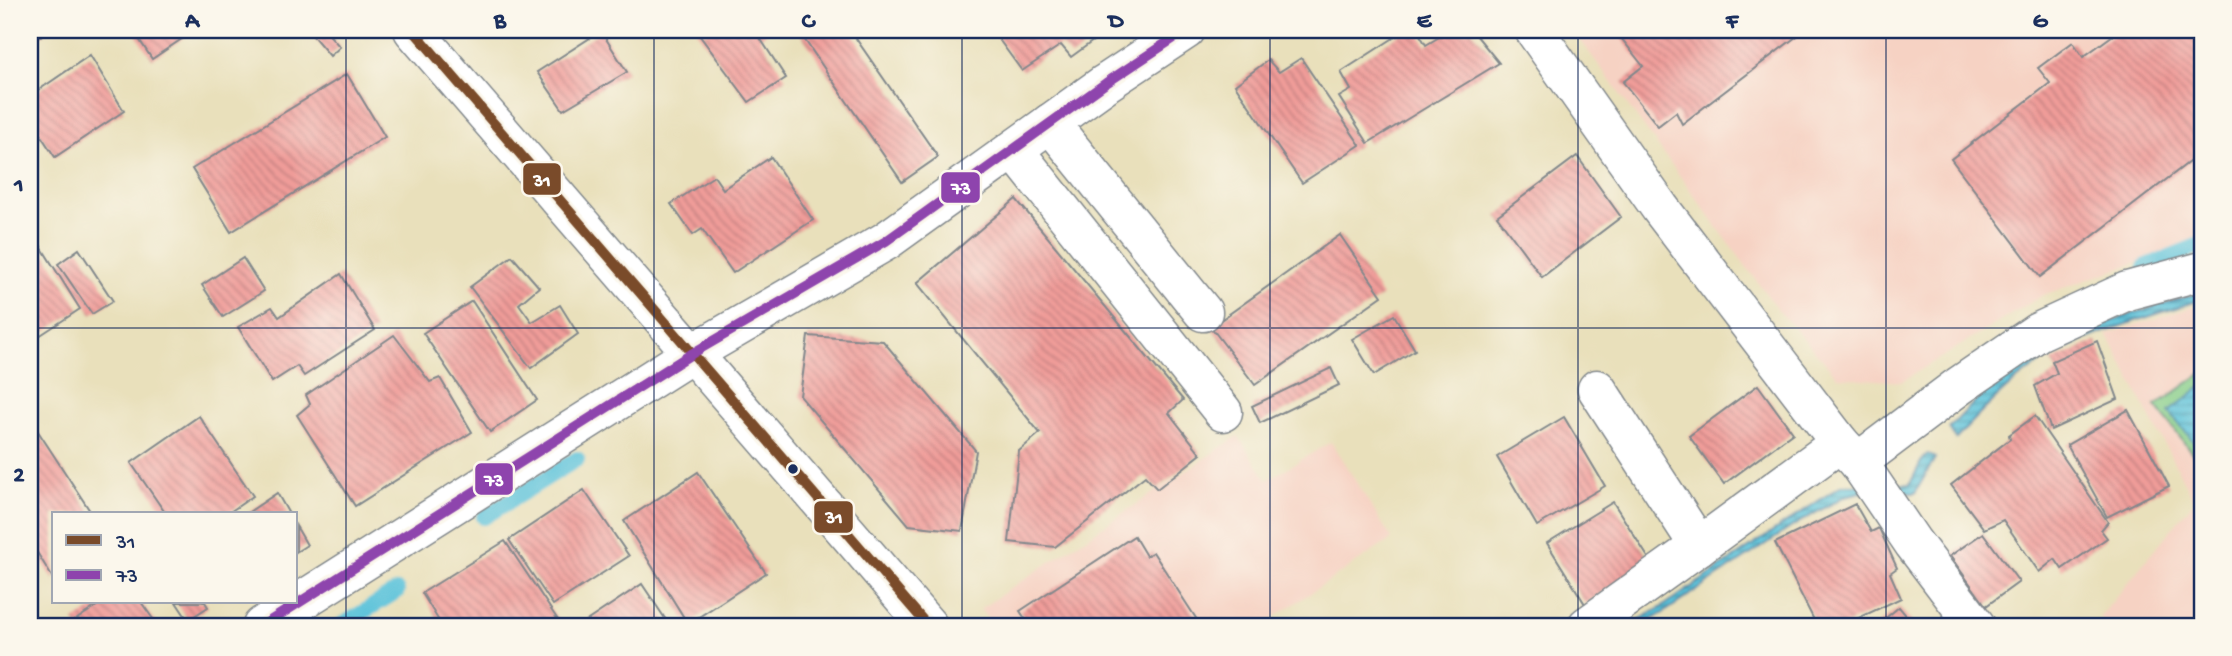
<svg xmlns="http://www.w3.org/2000/svg" width="2232" height="656" viewBox="0 0 2232 656" font-family="'Gochi Hand',sans-serif">
<defs>
<pattern id="water-rules" width="6" height="5" patternUnits="userSpaceOnUse" patternTransform="scale(1.75)"><rect width="6" height="5" fill="#5dc3da"/><path d="M0 2.5h6" fill="none" stroke="#4c9fb4"/></pattern>
<pattern id="building-back-hatch" width="6" height="6" patternUnits="userSpaceOnUse" patternTransform="scale(1.75)"><rect width="6" height="6" fill="#f09c99"/><path d="M-1 5l2 2M0 0l6 6M5-1l2 2" fill="none" stroke="#c28080"/></pattern>
</defs>
<rect width="100%" height="100%" fill="#fbf7ec"/>
<filter id="ink" filterUnits="userSpaceOnUse"><feTurbulence type="fractalNoise" baseFrequency=".0143" numOctaves="2"/><feDisplacementMap in="SourceGraphic" scale="14" xChannelSelector="R" yChannelSelector="G"/><feConvolveMatrix kernelMatrix="1 2 1 2 8 2 1 2 1" color-interpolation-filters="sRGB"/></filter>
<filter id="wash" filterUnits="userSpaceOnUse"><feTurbulence type="fractalNoise" baseFrequency=".00686" numOctaves="4" result="noise"/><feDisplacementMap in="SourceGraphic" scale="28" xChannelSelector="R" yChannelSelector="G"/><feGaussianBlur stdDeviation="1.57" result="paint"/><feColorMatrix in="noise" values="0 0 0 0 0 0 0 0 0 0 0 0 0 0 0 0 0 1.4 0 .05"/><feComposite in="paint" operator="in"/></filter>
<g filter="url(#wash)">
<rect width="100%" height="100%" fill="#e9e0bb"/>
<g fill="#f6d2c3">
<path d="M1573 30H2202V240L2043 295 1901 382 1838 377 1778 310Z"/>
<path d="M2202 304V626H2109L2100 617 2194 501 2107 334Z"/>
<path d="M1238 436 1267 480 1331 442 1392 539 1261 626H995L980 609Z"/>
</g>
<path fill="#87ce89" stroke="#517e74" stroke-width="2" d="M2202 373V466L2156 406Z"/>
<g fill="url(#water-rules)" stroke="#3c799c" stroke-width="2">
<path d="M2202 292V299C2156 315 2108 328 2064 349 2022 370 1987 405 1956 439L1949 428C1962 415 1974 401 1988 390 2049 339 2127 314 2202 292Z"/>
<path d="M2202 386V452L2169 412Z"/>
<path d="M1928 454 1935 458 1915 493 1861 492 1845 496 1793 526 1663 613 1641 626H1628L1662 607 1842 485 1910 484 1921 462Z"/>
</g>
<g fill="none" stroke-linecap="round" stroke-linejoin="round">
<g stroke="#5dc3da" stroke-width="16">
<path d="M2145 267 2202 244"/>
<path d="M484 517 577 459"/>
<path d="M341 626 397 591"/>
</g>
</g>
<g id="blocks">
<g fill="url(#building-back-hatch)">
<path d="M30 30H50L30 43Z"/>
<path d="M133 30H195L152 59Z"/>
<path d="M308 30H325L340 47 330 56Z"/>
<path d="M699 30 705 33 711 30H764L766 33 760 38 786 78 749 102 697 32Z"/>
<path d="M798 30H850L938 157 902 182Z"/>
<path d="M992 30H1108L1071 57 1061 45 1022 71Z"/>
<path d="M1406 30H1417L1426 45 1451 30H1459L1461 33 1472 30 1499 63 1368 143 1339 97 1351 90 1341 72Z"/>
<path d="M1623 30H1805L1682 124 1676 112 1658 126 1623 82 1643 66 1618 34Z"/>
<path d="M2120 30H2187L2202 50V152L2040 277 1951 159 2050 83 2038 68 2073 42 2083 57Z"/>
<path d="M601 31 627 72 563 110 537 72Z"/>
<path d="M90 55 124 111 55 157 30 119V96Z"/>
<path d="M1301 58 1360 145 1302 183 1235 85 1268 60 1279 72Z"/>
<path d="M347 74 385 137 231 232 192 169Z"/>
<path d="M1577 156 1621 217 1542 277 1497 216Z"/>
<path d="M771 157 813 220 733 273 702 229 693 235 671 204 714 176 723 189Z"/>
<path d="M1016 199 1183 400 1169 413 1201 454 1157 489 1145 476 1055 547 1009 542 1019 451 1040 433 917 283Z"/>
<path d="M1340 235 1382 296 1255 385 1211 327Z"/>
<path d="M40 245 80 309 30 342V250Z"/>
<path d="M79 249 113 301 92 314 58 264Z"/>
<path d="M512 256 539 287 519 304 532 322 560 305 578 334 531 368 470 287Z"/>
<path d="M243 258 264 291 223 317 202 285Z"/>
<path d="M341 274 375 330 304 376 297 366 272 382 238 327 272 307 279 317Z"/>
<path d="M472 301 537 400 490 432 423 333Z"/>
<path d="M1394 315 1415 350 1374 375 1352 339Z"/>
<path d="M394 335 430 382 440 378 472 432 355 506 297 415 310 404 306 395Z"/>
<path d="M808 336 883 341 976 451 962 531 909 525 800 396Z"/>
<path d="M2097 341 2118 399 2051 430 2035 386 2057 373 2052 361Z"/>
<path d="M1331 368 1339 385 1260 423 1252 406Z"/>
<path d="M1758 385 1793 433 1724 484 1689 436Z"/>
<path d="M2128 410 2169 486 2107 517 2067 445Z"/>
<path d="M199 416 253 496 227 514H166L131 463Z"/>
<path d="M2035 416 2108 522 2101 530 2107 538 2062 569 2055 559 2039 572 2003 520 1984 529 1951 485 2010 439 2009 435Z"/>
<path d="M1564 417 1605 486 1537 526 1497 457Z"/>
<path d="M30 419 92 514H54V580L30 541Z"/>
<path d="M698 472 766 573 688 624 624 521Z"/>
<path d="M584 490 629 556 553 605 509 540Z"/>
<path d="M277 493 289 514H246Z"/>
<path d="M1613 502 1651 562 1585 604 1547 543Z"/>
<path d="M1855 504 1871 532 1879 528 1897 568 1890 573 1901 598 1842 626H1817L1775 543Z"/>
<path d="M296 526 307 545 296 552Z"/>
<path d="M1983 533 2019 582 1986 606 1950 556Z"/>
<path d="M1134 536 1146 556 1153 552 1201 626H1030L1020 611Z"/>
<path d="M505 541 562 626H442L422 593Z"/>
<path d="M642 584 670 626H579Z"/>
<path d="M103 602H141L158 626H77L74 621Z"/>
<path d="M176 602H205L208 607 188 620Z"/>
<path d="M1899 607 1915 626H1876Z"/>
</g>
</g>
</g>
<g filter="url(#ink)">
<use href="#blocks" fill-opacity="0" stroke="#82888c" stroke-width="2"/>
<g fill="none" stroke-linecap="round" stroke-linejoin="round">
<g stroke="#82888c" stroke-width="41">
<g id="minor">
<path d="M413 30 928 626"/>
<path d="M1534 30 1660 208 1840 443 1858 462 1913 543 1976 626"/>
<path d="M1050 123 1203 312"/>
<path d="M1014 150 1223 412"/>
<path d="M1597 389 1699 546 1840 443"/>
<path d="M1858 462 1959 386 2038 332 2127 291 2202 271"/>
<path d="M262 626 693 353 886 241 1106 83 1186 30"/>
<path d="M1587 626 1699 546"/>
</g>
</g>
<use href="#minor" stroke="#fff" stroke-width="38"/>
<g stroke="#fbf7ec" stroke-width="16">
<path id="bus-1" d="M413 30 928 626"/>
</g>
<g stroke="#fbf7ec" stroke-width="16">
<path id="bus-2" d="M262 626 693 353 886 241 1106 83 1186 30"/>
</g>
<use href="#bus-1" stroke="#7a4b2a" stroke-width="10"/>
<use href="#bus-2" stroke="#8e44ad" stroke-width="10"/>
</g>
</g>
<path fill="none" stroke="#1b2f5e" stroke-width="2" stroke-opacity="0.55" d="M346 30V626M654 30V626M962 30V626M1270 30V626M1578 30V626M1886 30V626M30 328H2202"/>
<circle fill="#1b2f5e" stroke="#fbf7ec" stroke-width="2.5" cx="793" cy="469" r="6"/>
<g stroke="#fbf7ec" stroke-width="2.5">
<rect x="522" y="162" width="40" height="34" rx="7" fill="#7a4b2a"/>
<rect x="940" y="171" width="41" height="33" rx="7" fill="#8e44ad"/>
<rect x="474" y="462" width="40" height="34" rx="7" fill="#8e44ad"/>
<rect x="813" y="500" width="41" height="34" rx="7" fill="#7a4b2a"/>
</g>
<g font-size="19" text-anchor="middle" font-weight="bold" fill="#fff">
<text x="542" y="186">31</text>
<text x="961" y="194">73</text>
<text x="494" y="486">73</text>
<text x="834" y="523">31</text>
</g>
<rect width="2232" height="656" fill="none" stroke="#fbf7ec" stroke-width="77"/>
<rect x="52" y="512" width="245" height="91" fill="#fbf7ec" stroke="#a1a7b3" stroke-width="2"/>
<rect x="66" y="535" width="35" height="10" fill="#7a4b2a" stroke="#a1a7b3" stroke-width="2"/>
<text x="116" y="548" font-size="21" fill="#1b2f5e">31</text>
<rect x="66" y="570" width="35" height="10" fill="#8e44ad" stroke="#a1a7b3" stroke-width="2"/>
<text x="116" y="582" font-size="21" fill="#1b2f5e">73</text>
<rect x="38" y="38" width="2156" height="580" fill="none" stroke="#1b2f5e" stroke-width="2.5"/>
<g font-size="23" text-anchor="middle" font-weight="bold" fill="#1b2f5e">
<text x="192" y="27">A</text>
<text x="500" y="27">B</text>
<text x="808" y="27">C</text>
<text x="1116" y="27">D</text>
<text x="1424" y="27">E</text>
<text x="1732" y="27">F</text>
<text x="2040" y="27">G</text>
<text x="19" y="191">1</text>
<text x="19" y="481">2</text>
</g>
</svg>
